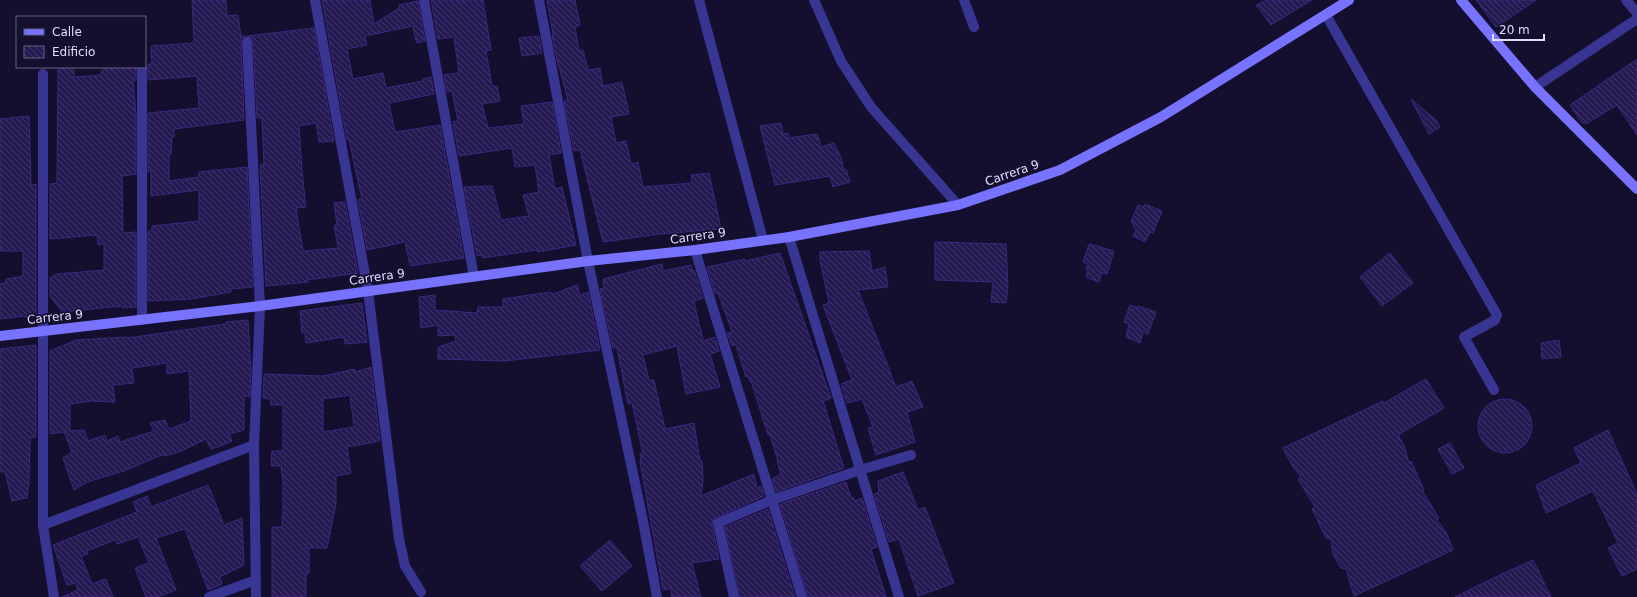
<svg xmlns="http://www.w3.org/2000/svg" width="1637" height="597" viewBox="0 0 1637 597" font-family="'DejaVu Sans',sans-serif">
<defs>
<pattern id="building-back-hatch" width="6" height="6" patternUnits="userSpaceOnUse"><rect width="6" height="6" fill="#251951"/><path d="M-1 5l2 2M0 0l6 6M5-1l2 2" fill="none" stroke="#443a6b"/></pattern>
</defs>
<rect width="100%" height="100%" fill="#140f2e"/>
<g fill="url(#building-back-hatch)" stroke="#3a2880" fill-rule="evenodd">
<path d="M192 0H226L227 16 238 15 241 36H246L241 39V42L244 120 174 129V137H172L171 154H169V181L199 177V172L247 167 253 287 231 289V292L191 299 148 301V231L152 230V226L199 221V190L151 196V171L148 172V113L199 108 197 76 148 80V64H152L151 46 194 43Z"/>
<path d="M322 0H370L374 24 399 8V5L418 1 425 41 417 43 416 41 413 26 365 36 367 45 347 49 353 79 383 73 386 88 423 81V79L431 77 434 94 389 103 395 132 440 125 464 258 410 266 405 242 367 250 358 200 362 199 349 140H347Z"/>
<path d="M431 0H483L491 50 486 51 492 86H497L500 101 482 104 488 128 524 124 521 106 552 102 561 153 549 155 555 189 562 187 576 245 538 252 537 250 483 258 482 255 477 256 464 187 492 186 501 220 529 216 523 195 539 192 535 165 515 167 512 148 459 156 453 122 458 121 452 91 447 92 444 75 459 73 454 37 438 39Z"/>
<path d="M547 0H575L580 25 575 27 579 51 583 50 588 70 600 68 603 86 622 82 629 114 611 117 616 143 626 141 631 164 638 162 643 187 692 183 691 175 709 173 721 229 660 234 603 242 580 150 574 151 564 101 568 100 555 52 552 34H553Z"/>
<path d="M1267 0H1312L1271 25 1256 5Z"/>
<path d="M1476 0H1536L1496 27Z"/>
<path d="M314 28 334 141 319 142 316 123 299 126 302 171 306 207 296 208 303 251 338 248 334 225H337L334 203 345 202 358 273 307 280 308 282 266 286 260 165H264L262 118H257L253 42 252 38 247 36Z"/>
<path d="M539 36 542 53 522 56 519 38Z"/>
<path d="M1637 59V135L1617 105 1587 123H1582L1570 105Z"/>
<path d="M58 67H74V77L101 75V71L104 70V67H136V80L133 81 136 114V174L122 176 123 233 136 232V307L122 308V306L62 312 50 296V278L57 274 104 270V244L98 245 97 235 50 239V184L57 183Z"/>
<path d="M1411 99 1436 120 1440 127 1429 134Z"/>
<path d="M29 116 31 185 36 184V317H24V316L0 319V284L5 283 6 279 23 276V251H0V119Z"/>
<path d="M781 123 783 134 788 133 789 138 817 134 821 147 834 143 841 158 844 170 846 169 850 182 833 187 830 176 775 185 760 126Z"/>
<path d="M1145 204 1162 211 1153 233 1150 232 1145 242 1133 236 1136 230 1133 227 1134 225 1131 222 1138 205 1144 207Z"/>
<path d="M935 242 1006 244 1008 288 1006 303 991 302 993 282 935 280Z"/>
<path d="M1089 244 1114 251 1107 274 1102 273 1099 282 1086 277 1088 270 1086 269 1088 264 1083 262Z"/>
<path d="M869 251 872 271 885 267 888 287 858 290 896 387 912 381 923 407 907 412 915 442 876 455 868 428 873 427 862 399 847 403 841 384 852 380 823 305 829 303 820 260V252Z"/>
<path d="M780 253 831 398 823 401 844 468 776 492 772 479 781 474 777 461H778L770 435H768L751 381 750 382 748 376 746 377 736 345 732 346 727 333 732 332 718 293 715 294 707 267 745 259V261Z"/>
<path d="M1390 253 1413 283 1382 306 1360 277Z"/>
<path d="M662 264 663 271 691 265 692 271 694 270 703 298 694 301 700 329H701L703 341 715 337 719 351 710 354 720 387 686 394 677 346 643 355 649 380H654L665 429 694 423 700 461H702L703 480 701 496 754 474 757 488 761 486 764 496 713 519 712 524 719 559 692 563 701 597H672L671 588 663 590 640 462H641L640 454H643L632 403 628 404 617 348H613L600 289 604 288 603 279Z"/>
<path d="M577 285 580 295 588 292 600 350 505 361 438 359V347L456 341 455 335 438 336V325L421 328 419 297 435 295V310L477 313 478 307H503V299L550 292 553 294Z"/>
<path d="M362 303 367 342 345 344 344 337 306 343 305 333H302L300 311Z"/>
<path d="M1130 305 1137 308 1138 306 1156 312 1148 334 1143 332 1140 343 1126 337 1129 324 1124 322Z"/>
<path d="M248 320 251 371 250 397 244 396V430L229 434 232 441 221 446 211 449 206 439 179 452 164 456V454L124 471 87 482 74 490 63 458 72 452 64 432 50 434V351L76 340 127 337V338L226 324V322ZM167 363V374L189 371 191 421 169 429 165 420 150 423 154 431 120 442 118 436 107 441 105 435 88 441 84 430 70 431V404L91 401 115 402 113 385 134 383 132 368Z"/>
<path d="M1559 340 1561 357 1542 359 1541 343Z"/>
<path d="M36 345V437L30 438 29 481 27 498 12 501 5 472H0V349Z"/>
<path d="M371 367 380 441 347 447 351 473 336 476V504L327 548H309V573H306V597H272V527H282L283 512V481L281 466H271L272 451H283V405H271L270 399 263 398 264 374 323 376 355 369V372ZM350 395 354 427 323 432V399Z"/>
<path d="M1426 379 1444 408 1398 435 1404 445 1409 463 1411 461 1424 490 1423 492 1439 518 1437 520 1446 532 1453 550 1354 596 1346 569 1341 568 1333 554 1331 539 1326 538 1312 509 1315 507 1298 479 1301 477 1293 467 1283 448 1383 401 1384 403Z"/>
<circle cx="1505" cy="426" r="27"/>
<path d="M1608 430 1637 494V569L1622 576 1608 548 1618 543 1593 491 1546 513 1536 485 1581 463 1574 448Z"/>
<path d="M1450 443 1464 468 1452 474 1438 449Z"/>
<path d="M903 472 918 510 925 507 954 583 918 596 899 539 889 542 874 494 879 492 878 481Z"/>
<path d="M846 482 851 498 853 497 855 501 862 498 877 547 871 549 886 597H808L780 504Z"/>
<path d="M208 485 224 525 242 518 244 565 220 577 222 584 208 590 185 529 156 538 176 590 158 597H146L135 568 149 563 138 537 117 544 115 540 87 551 88 554 81 556 92 584 106 579 113 597H62L78 590 75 583 67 585 53 545 137 512 133 502 147 496 151 507Z"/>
<path d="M768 509 795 597H740L725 527Z"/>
<path d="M610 540 632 566 602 591 580 566Z"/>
<path d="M1533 560 1551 597H1455L1504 573Z"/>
</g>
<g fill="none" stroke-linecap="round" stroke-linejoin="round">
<path stroke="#393592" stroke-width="10" d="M1326 15 1497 315 1495 320 1464 337 1494 390"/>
<g stroke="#393592" stroke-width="10">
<path d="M315 0 368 291 399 539 405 566 421 592"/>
<path d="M424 0 474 277"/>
<path d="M539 0 588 261 643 521 657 597"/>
<path d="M699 0 763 240"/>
<path d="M814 0 841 61 871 107 958 205"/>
<path d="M964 0 974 27"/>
<path d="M1626 0 1637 13"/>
<path d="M247 42 260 306 254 445 256 597"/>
<path d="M142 67V320"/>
<path d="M43 74V525L54 597"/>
<path d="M1535 87 1637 19"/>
<path d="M789 237 899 597"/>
<path d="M695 250 802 597"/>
<path d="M43 525 254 445"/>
<path d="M209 597 256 580"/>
<path d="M734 597 718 523 772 500 860 470 911 455"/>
</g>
<g stroke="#7773ff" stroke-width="10">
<path d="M1461 0 1535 87 1637 189"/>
<path d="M0 336 260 306 588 261 695 250 789 237 958 205 1060 170 1161 117 1349 0"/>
</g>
</g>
<g text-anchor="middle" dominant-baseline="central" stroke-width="3.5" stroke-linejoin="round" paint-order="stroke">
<g font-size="12" fill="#e0dcff" stroke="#140f2e">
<text transform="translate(1012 173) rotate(-19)">Carrera 9</text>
<text transform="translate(698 236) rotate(-8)">Carrera 9</text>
<text transform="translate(377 277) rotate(-8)">Carrera 9</text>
<text transform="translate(55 317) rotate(-6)">Carrera 9</text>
</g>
</g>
<rect x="16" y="16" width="130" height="52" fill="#140f2e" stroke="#666182"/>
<rect x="24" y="29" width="20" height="6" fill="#7773ff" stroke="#666182"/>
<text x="52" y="36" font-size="12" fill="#e0dcff">Calle</text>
<rect x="24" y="46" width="20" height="12" fill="url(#building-back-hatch)" stroke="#666182"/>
<text x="52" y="56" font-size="12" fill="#e0dcff">Edificio</text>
<path d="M1493 34v6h51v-6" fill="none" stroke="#e0dcff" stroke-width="2"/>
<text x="1499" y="34" font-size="12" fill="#e0dcff" stroke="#140f2e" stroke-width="3" paint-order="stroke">20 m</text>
</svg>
